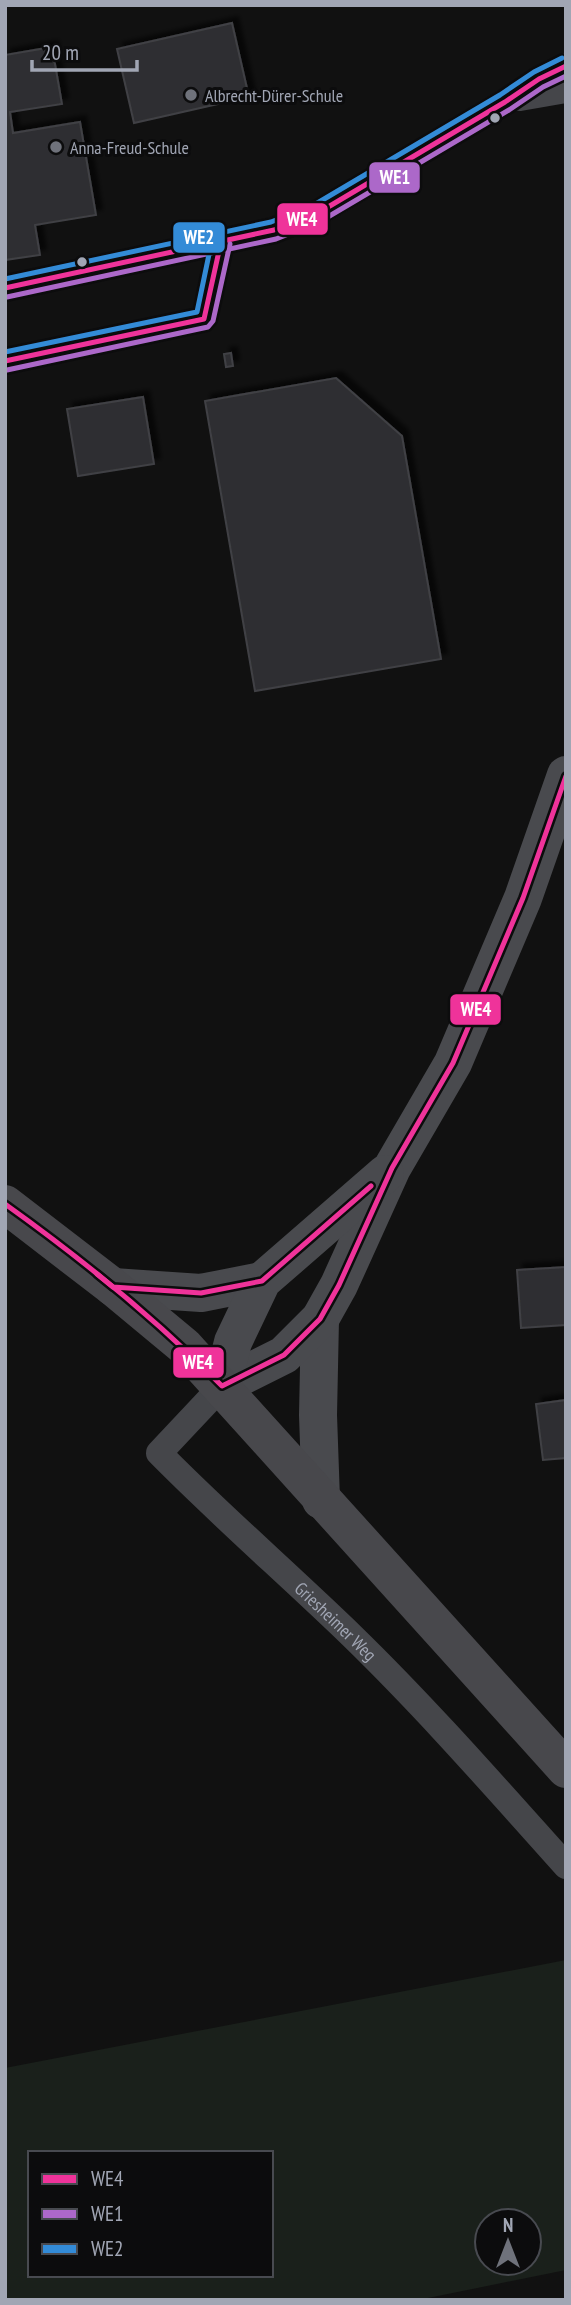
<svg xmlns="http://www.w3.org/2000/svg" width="571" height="2305" viewBox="0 0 571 2305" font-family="'PT Sans Narrow',sans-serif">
<defs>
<filter id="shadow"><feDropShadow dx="6" dy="-6" stdDeviation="2" flood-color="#0009"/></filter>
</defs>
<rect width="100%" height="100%" fill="#111"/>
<path fill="#1a201b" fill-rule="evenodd" d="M566 1960V2270L418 2300H5V2068ZM30 2153H271V2275H30ZM487 2221H529V2263H487Z"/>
<g fill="#2f2f31" stroke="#404145" stroke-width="2" filter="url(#shadow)">
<path d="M232 23 249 97 134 123 117 49Z"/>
<path d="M52 47 62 104 10 112 13 133 80 122 96 215 35 225 40 255 5 260V55Z"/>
<path d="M231 353 233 366 226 367 224 354Z"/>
<path d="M336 378 402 436 441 659 255 691 205 401Z"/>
<path d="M143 397 154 464 78 476 67 409Z"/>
<path d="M566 1267V1325L521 1328 517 1270Z"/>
<path d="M566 1400V1458L543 1460 536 1404Z"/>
</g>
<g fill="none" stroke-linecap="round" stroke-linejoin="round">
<path stroke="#45464a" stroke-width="14" d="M5 361 204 319 221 242"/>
<g stroke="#45464a" stroke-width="26">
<path d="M520 98 566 90"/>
<path d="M5 288 221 242 274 230 318 213 505 102 539 79 566 66"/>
<path id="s1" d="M222 1386 159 1453C221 1516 288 1574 352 1636 427 1709 496 1788 566 1866"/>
</g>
<g stroke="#494a4e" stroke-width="38">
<path d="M113 1287 201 1293 262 1281"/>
<path d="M320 1319 318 1415 321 1500"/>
<path d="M222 1386 284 1355 320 1319 339 1285 392 1168 453 1063 523 898 566 775"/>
<path d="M222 1386 233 1342 262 1281 385 1174"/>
</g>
<path stroke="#48484c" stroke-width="38" d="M5 1204 113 1287 184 1346 566 1769"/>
<g stroke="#0c0c0d" stroke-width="10">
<g id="bus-1">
<path d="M5 288 274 230 318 213 505 102 539 79 566 66"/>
<path d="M5 361 204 319 221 242"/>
<path d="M5 1204C82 1259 155 1318 222 1386L284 1355 320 1319 339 1285 392 1168 453 1063 523 898 566 776"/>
<path d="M97 1274 113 1287 201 1293 262 1281 371 1186"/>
</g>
</g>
<g stroke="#0c0c0d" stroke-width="10">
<g id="bus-2">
<path d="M7 297 276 239 321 221 509 110 543 87 566 76"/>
<path d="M7 370 208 327 213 321 230 244"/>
</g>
</g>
<g stroke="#0c0c0d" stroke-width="10">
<g id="bus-3">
<path d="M5 279 271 222 314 205 500 95 534 72 562 58"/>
<path d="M5 352 197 312 212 240"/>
</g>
</g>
<use href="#bus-1" stroke="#ef339a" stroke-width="5"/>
<use href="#bus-2" stroke="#ac68c9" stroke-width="5"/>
<use href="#bus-3" stroke="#338bd7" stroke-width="5"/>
</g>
<g fill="#6f727b" stroke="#0c0c0d" stroke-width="2.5">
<circle cx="191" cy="95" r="7"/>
<circle cx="56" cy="147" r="7"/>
</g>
<g fill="#a1a6b4" stroke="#0c0c0d" stroke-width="2.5">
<circle cx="495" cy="118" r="6"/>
<circle cx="82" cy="262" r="6"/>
</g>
<g text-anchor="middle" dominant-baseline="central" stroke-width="6" stroke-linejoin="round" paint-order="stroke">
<g font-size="18" fill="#a1a6b4" stroke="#0c0c0d" text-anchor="start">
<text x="205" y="95">Albrecht-Dürer-Schule</text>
<text x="70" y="147">Anna-Freud-Schule</text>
</g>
<g font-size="18" fill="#a1a6b4" stroke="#0c0c0d">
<text stroke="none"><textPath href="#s1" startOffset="336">Griesheimer Weg</textPath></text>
</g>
</g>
<g stroke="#0c0c0d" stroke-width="2.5">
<rect x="368" y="161" width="53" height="33" rx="7" fill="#ac68c9"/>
<rect x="276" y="202" width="53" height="34" rx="7" fill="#ef339a"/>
<rect x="172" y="221" width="54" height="33" rx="7" fill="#338bd7"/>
<rect x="449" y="993" width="53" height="33" rx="7" fill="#ef339a"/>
<rect x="172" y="1346" width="53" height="33" rx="7" fill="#ef339a"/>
</g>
<g font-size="19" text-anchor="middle" font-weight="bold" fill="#fff">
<text x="395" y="184">WE1</text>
<text x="302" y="226">WE4</text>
<text x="199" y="244">WE2</text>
<text x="476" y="1016">WE4</text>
<text x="198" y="1369">WE4</text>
</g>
<rect width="571" height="2305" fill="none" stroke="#a1a6b4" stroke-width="14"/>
<rect x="28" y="2151" width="245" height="126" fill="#0c0c0d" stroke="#484a50" stroke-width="2"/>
<rect x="42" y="2174" width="35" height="10" fill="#ef339a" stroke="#484a50" stroke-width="2"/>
<text x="91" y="2186" font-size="21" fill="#a1a6b4">WE4</text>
<rect x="42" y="2209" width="35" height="10" fill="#ac68c9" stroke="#484a50" stroke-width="2"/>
<text x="91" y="2221" font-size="21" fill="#a1a6b4">WE1</text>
<rect x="42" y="2244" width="35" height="10" fill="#338bd7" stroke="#484a50" stroke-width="2"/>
<text x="91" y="2256" font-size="21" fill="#a1a6b4">WE2</text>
<g transform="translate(508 2242)"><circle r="33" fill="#0c0c0d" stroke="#484a50" stroke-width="2"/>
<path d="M0-5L12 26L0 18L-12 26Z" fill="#6f727b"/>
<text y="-10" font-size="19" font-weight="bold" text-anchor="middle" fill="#a1a6b4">N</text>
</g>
<path d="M32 60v10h105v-10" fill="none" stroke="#a1a6b4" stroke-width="3.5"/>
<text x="42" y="60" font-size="21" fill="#a1a6b4" stroke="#0c0c0d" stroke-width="5" paint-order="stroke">20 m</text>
</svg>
